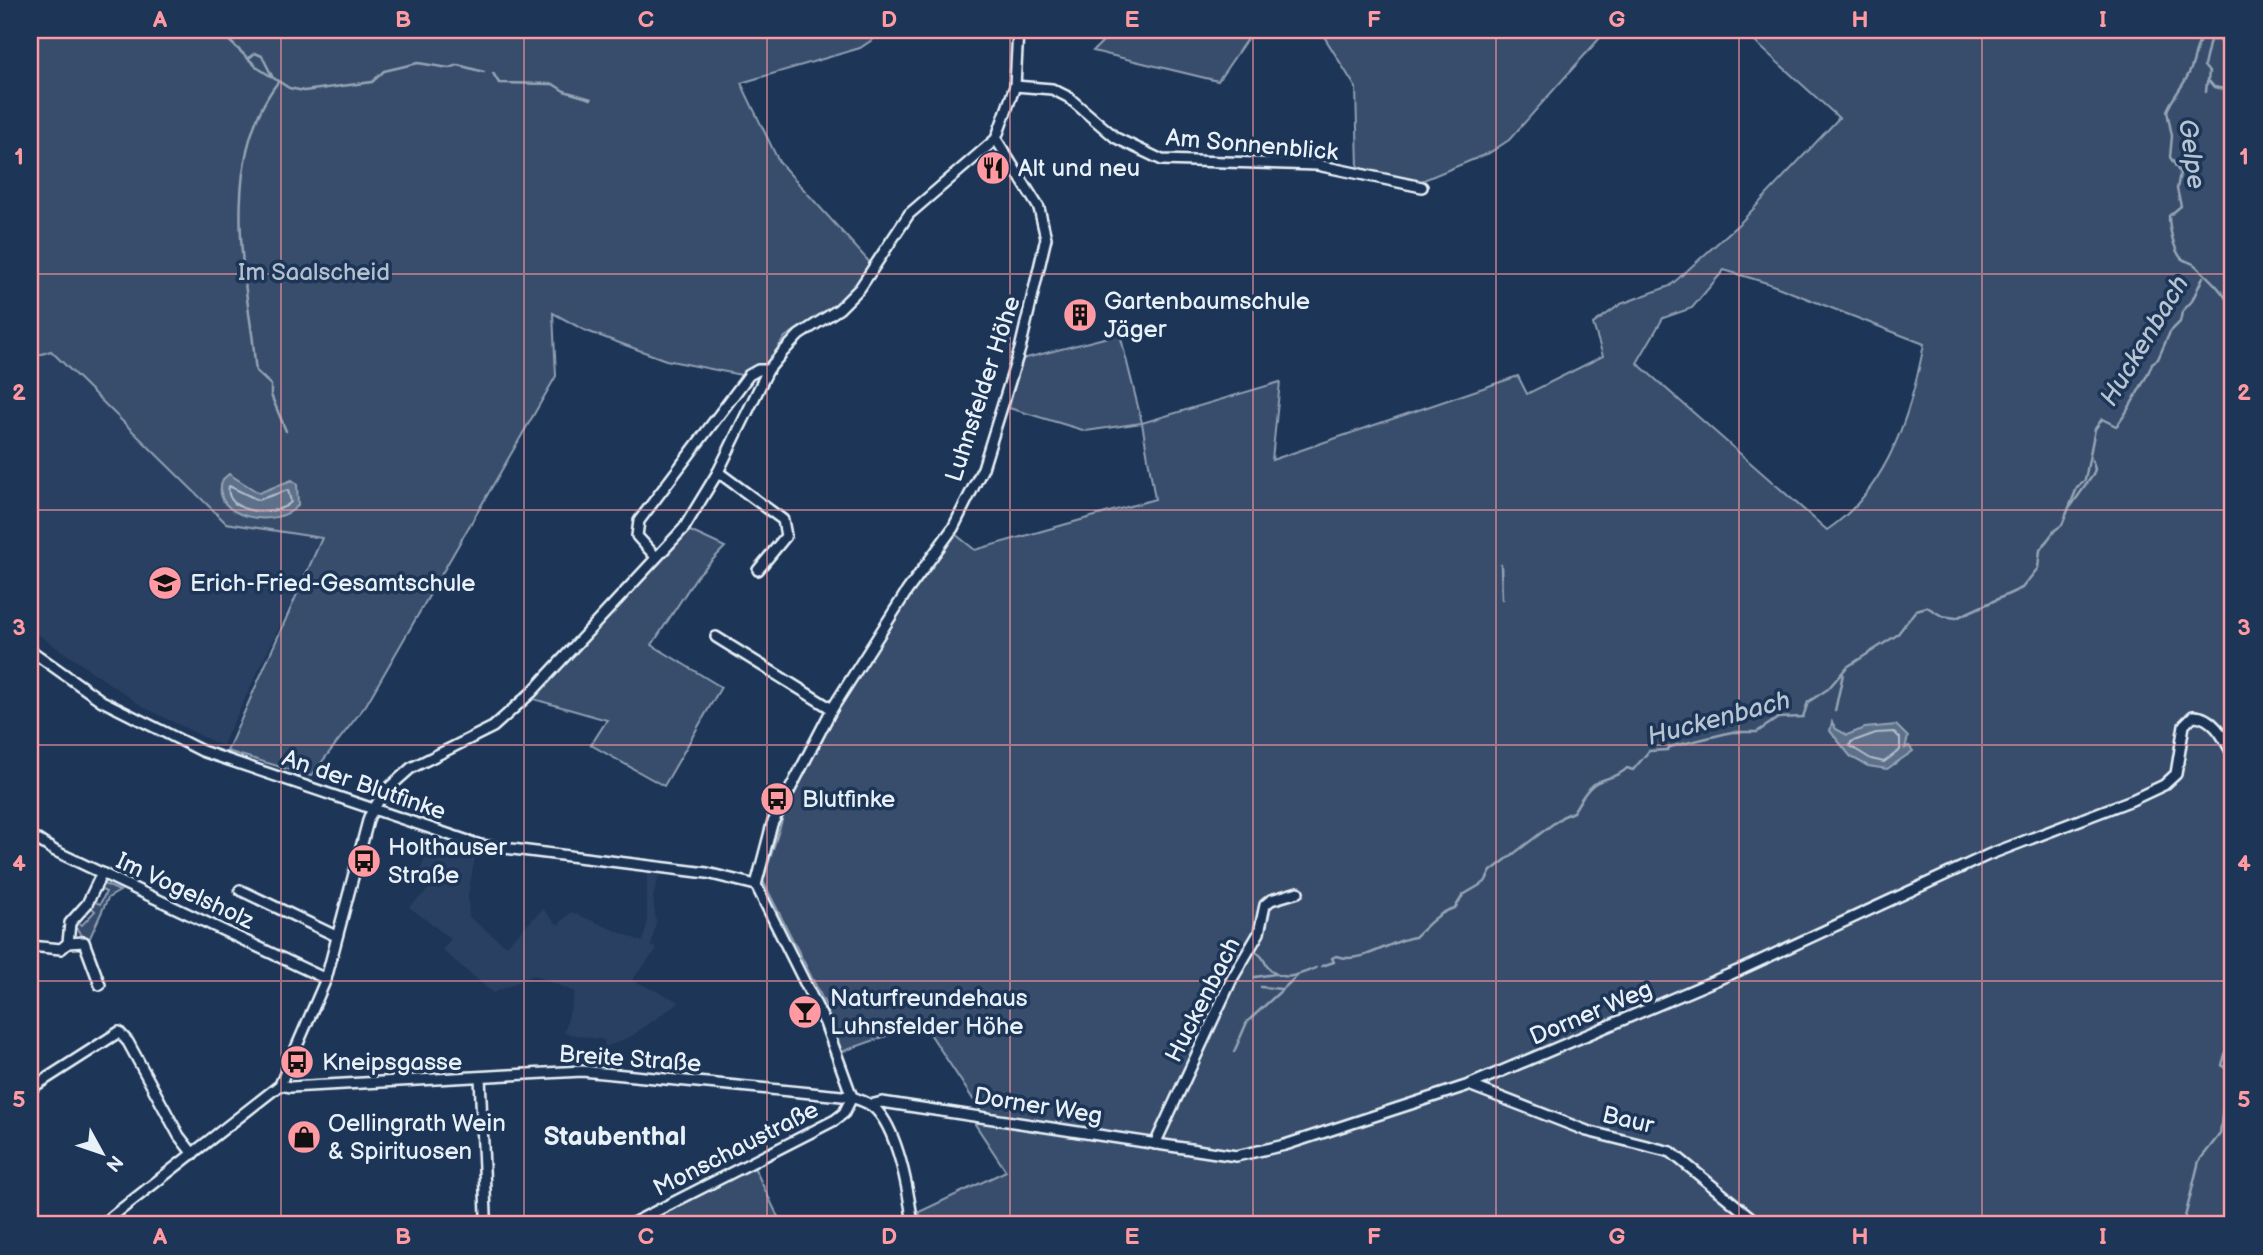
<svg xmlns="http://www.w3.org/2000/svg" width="2263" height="1255" viewBox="0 0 2263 1255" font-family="'Balsamiq Sans',sans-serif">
<rect width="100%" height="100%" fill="#1d3557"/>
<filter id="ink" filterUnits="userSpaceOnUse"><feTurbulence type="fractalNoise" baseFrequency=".0143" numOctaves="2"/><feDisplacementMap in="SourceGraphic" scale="14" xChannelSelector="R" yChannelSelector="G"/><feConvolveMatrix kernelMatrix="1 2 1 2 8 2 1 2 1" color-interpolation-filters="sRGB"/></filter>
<g filter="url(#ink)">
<g fill="#2a4162">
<path d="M51 350 226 523 322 538 222 746 145 708 30 629V358Z"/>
<path d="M432 837 476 852 468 895 469 917 506 946 543 909 558 925 571 912 643 942 647 923V873L659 875 653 897 656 923 651 946 657 949 632 980 680 1002 630 1037 605 1047 604 1040 564 1033 575 992 534 975 493 993 442 950 451 939 409 907 436 883 418 877Z"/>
</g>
<g fill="#374d6c" stroke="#909fb2" stroke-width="2" fill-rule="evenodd">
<path d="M30 30H887L860 48 741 83 779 162 872 265 867 276 845 299 785 337 767 364 741 375 666 360 584 330 553 313 556 376 366 705 311 776 227 751 322 538 226 523 51 351 30 358Z"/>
<path d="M1114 30H1253L1218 81 1093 51Z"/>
<path d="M1320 30H1607L1509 140 1489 153 1419 182 1358 168 1356 88Z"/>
<path d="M1742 30H2233V1225H923L919 1212 1006 1171 975 1124 980 1110 923 1023 841 1052 825 1004 763 881 784 814 834 717 888 626 955 534 975 550 1155 499 1142 423 1086 431 1009 408 1022 359 1120 334 1142 423 1280 382 1272 460 1518 376 1527 394 1603 356 1593 324 1621 304 1670 286 1742 221 1839 118ZM1724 270 1767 283 1924 344C1911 413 1888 489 1827 530L1637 363 1663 318 1692 308Z"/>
<path d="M688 530 725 547 697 576 652 645 721 687 664 786 591 745 607 720 530 698Z"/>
<path d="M99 882 120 891 108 898 88 942 74 926V919L82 925 95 911 88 904 90 900 100 904 106 892 96 887Z"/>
<path d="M754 1167 782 1225H639Z"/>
</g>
<g fill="#5d7089" stroke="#95a4b5" stroke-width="2">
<path d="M229 474 259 493 292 480 297 484 298 505C279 530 207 519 223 479Z"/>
<path d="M1832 722 1836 729 1847 735 1865 728 1896 725 1908 737 1905 748 1909 746 1913 751 1887 769 1868 766 1851 757 1830 731Z"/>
</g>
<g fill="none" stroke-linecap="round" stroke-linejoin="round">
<g stroke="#b0bdcc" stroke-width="2">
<path d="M229 486 258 500 288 490 291 502C276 518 223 514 229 486Z"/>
<path d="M1894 732 1900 738V750L1884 762 1871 759 1850 746 1851 742 1876 733Z"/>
</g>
<g stroke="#95a4b5" stroke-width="2.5">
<path d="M196 30 202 33 209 30"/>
<path d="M218 30 258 68 289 88 304 91 372 82 384 71 418 63 449 68 458 65 484 72"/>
<path d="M2227 30 2225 48 2215 33 2208 30C2194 44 2197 55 2190 71 2184 86 2172 97 2167 111L2172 136 2170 157 2180 173 2177 189 2181 206 2169 216C2169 227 2174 250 2181 258 2184 261 2192 262 2196 266 2210 279 2226 293 2233 312"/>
<path d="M2218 40H2210L2204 66 2209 72 2208 80 2214 87 2233 91"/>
<path d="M249 58 255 53 262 56 272 76"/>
<path d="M493 73 499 83 553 84 564 91 591 99"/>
<path d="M278 82C225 151 240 253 252 334 254 346 254 359 256 371L271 385V395L286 431"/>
<path d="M2206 92 2207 82"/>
<path d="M2071 506 2093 475 2095 469 2092 460"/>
<path d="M1501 565 1502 599"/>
<path d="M1835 711 1843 674"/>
<path d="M1226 950 1240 952"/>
<path d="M1256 952C1263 956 1263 959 1267 966 1280 984 1299 975 1316 968"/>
<path d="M1322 966 1334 962 1332 958 1336 956C1363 965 1390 940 1415 937 1429 924 1439 912 1455 908L1463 895 1485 882 1491 871 1562 817 1573 812C1580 802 1583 793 1593 785 1602 777 1617 779 1627 768L1633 770 1649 751 1667 750 1670 747 1732 732H1757L1778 718 1803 717 1808 702 1828 689 1847 667 1897 635 1916 610 1927 607 1942 616 1956 618 2022 588 2038 568 2040 550 2055 530 2062 525 2077 488 2085 480 2095 429 2102 419 2116 426C2122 422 2151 370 2152 363L2158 359 2170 332 2180 322 2182 312 2192 301 2203 277"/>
<path d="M1255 977 1275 974"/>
<path d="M1261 987 1281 989"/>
<path d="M1234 1052 1247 1022 1298 975"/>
<path d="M2183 1225 2199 1161 2220 1134 2227 1070 2222 1065 2233 1027"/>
</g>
<g stroke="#e8f1f8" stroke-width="14">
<g id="minor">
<path d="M1015 86 1052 89 1068 97 1116 138 1162 160 1317 165 1422 187"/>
<path d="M718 472 783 520 786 536 758 570"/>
<path d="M656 557 637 536 639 521 749 375 758 370H768"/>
<path d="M716 637 832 709"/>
<path d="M30 650 102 701 202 751 480 845 707 873 756 885"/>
<path d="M30 835 55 851 326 979"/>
<path d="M240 890 336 936"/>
<path d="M68 943 84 942 100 985"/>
<path d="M30 946 61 949 68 943 70 923 87 904 102 873"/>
<path d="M480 1077 486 1214 484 1225"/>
<path d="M280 1085 290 1087 582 1071 852 1097C859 1100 867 1102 872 1106 898 1126 909 1195 913 1225"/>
<path d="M1469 1085 1587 1131 1671 1152 1760 1225"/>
<path d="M30 1089 119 1032 128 1042 179 1136 193 1154"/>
<path d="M852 1097 825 1023 756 885 772 824 832 709 907 591 953 528 983 468 1020 349 1046 238 1039 208 996 139"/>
<path d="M870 1105 882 1102 1236 1156 1285 1145 1469 1085 1740 970 1988 855 2132 800 2164 785 2176 774 2184 725 2193 716C2213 715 2225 740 2233 755"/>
<path d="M1155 1144 1232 979 1259 933 1265 905 1271 900 1298 892"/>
<path d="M101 1225 280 1085 326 979 369 817 384 792 411 768 493 727 532 692 684 528 718 472 768 370 782 353 799 335 839 309 860 288 909 214 996 139 1015 86 1018 30"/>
<path d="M629 1225 835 1120 844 1113 852 1097"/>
</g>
</g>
<use href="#minor" stroke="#1d3557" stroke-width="9"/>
</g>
</g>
<path fill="none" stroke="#ff9aa2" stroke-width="2" stroke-opacity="0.55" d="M281 30V1225M524 30V1225M767 30V1225M1010 30V1225M1253 30V1225M1496 30V1225M1739 30V1225M1982 30V1225M30 274H2233M30 510H2233M30 745H2233M30 981H2233"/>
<defs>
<g id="restaurant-disc" transform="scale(1.75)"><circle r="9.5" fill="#ff9aa2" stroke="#1d3557"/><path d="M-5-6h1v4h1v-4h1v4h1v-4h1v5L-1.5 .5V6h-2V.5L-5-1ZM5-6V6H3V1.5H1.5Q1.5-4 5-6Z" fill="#111"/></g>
<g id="building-disc" transform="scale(1.75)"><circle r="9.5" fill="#ff9aa2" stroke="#1d3557"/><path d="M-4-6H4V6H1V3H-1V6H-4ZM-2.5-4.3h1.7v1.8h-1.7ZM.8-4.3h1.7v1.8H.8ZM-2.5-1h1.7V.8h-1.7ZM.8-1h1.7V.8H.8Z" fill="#111"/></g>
<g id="school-disc" transform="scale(1.75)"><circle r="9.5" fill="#ff9aa2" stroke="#1d3557"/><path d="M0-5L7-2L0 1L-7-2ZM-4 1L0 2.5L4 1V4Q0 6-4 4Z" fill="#111"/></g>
<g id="bus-disc" transform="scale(1.75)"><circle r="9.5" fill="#ff9aa2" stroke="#1d3557"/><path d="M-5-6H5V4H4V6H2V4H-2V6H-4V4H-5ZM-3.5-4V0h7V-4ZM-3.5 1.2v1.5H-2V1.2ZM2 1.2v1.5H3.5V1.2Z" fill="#111"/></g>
<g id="bar-disc" transform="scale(1.75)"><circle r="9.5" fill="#ff9aa2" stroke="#1d3557"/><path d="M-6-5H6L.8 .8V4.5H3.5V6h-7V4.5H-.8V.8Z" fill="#111"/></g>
<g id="shop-disc" transform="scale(1.75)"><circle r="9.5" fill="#ff9aa2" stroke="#1d3557"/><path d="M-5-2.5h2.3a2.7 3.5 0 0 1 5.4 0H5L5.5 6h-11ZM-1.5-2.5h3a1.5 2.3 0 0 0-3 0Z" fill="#111"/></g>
</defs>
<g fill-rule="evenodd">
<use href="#restaurant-disc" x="993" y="168"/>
<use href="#building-disc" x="1080" y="315"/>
<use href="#school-disc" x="165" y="583"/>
<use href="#bus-disc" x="777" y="799"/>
<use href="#bus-disc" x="364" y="861"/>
<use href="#bar-disc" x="805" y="1012"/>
<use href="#bus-disc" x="297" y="1062"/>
<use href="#shop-disc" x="304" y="1137"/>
</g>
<g text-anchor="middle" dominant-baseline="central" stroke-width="7" stroke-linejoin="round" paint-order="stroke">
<g font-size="24" fill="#e8f1f8" stroke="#1d3557">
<text transform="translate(1252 145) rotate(5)">Am Sonnenblick</text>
<text transform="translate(983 389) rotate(-72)">Luhnsfelder Höhe</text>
<text transform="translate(364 785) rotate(19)">An der Blutfinke</text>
<text transform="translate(185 891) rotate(25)">Im Vogelsholz</text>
<text transform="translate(1203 1000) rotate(-63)">Huckenbach</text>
<text transform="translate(1591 1013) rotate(-23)">Dorner Weg</text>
<text transform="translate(630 1059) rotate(4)">Breite Straße</text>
<text transform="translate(1038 1106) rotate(9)">Dorner Weg</text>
<text transform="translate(1628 1120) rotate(13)">Baur</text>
<text transform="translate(736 1149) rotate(-27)">Monschaustraße</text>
</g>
<g font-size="24" fill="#e8f1f8" stroke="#1d3557" text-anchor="start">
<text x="1018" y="168">Alt und neu</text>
<text x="1104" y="301">Gartenbaumschule<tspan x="1104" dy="28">Jäger</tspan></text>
<text x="190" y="583">Erich-Fried-Gesamtschule</text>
<text x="802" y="799">Blutfinke</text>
<text x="388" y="847">Holthauser<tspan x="388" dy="28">Straße</tspan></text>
<text x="830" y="998">Naturfreundehaus<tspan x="830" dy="28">Luhnsfelder Höhe</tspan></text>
<text x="322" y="1062">Kneipsgasse</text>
<text x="328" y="1123">Oellingrath Wein<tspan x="328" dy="28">&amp; Spirituosen</tspan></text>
</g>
<g font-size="24" fill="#b3c0ce" stroke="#1d3557">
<text x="314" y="272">Im Saalscheid</text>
</g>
<g font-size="26" font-style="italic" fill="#b7c4d1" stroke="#1d3557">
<text transform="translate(2191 154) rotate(82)">Gelpe</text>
<text transform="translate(2145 341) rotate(-59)">Huckenbach</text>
<text transform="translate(1719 719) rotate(-15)">Huckenbach</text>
</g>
<g font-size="26" font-weight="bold" fill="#e8f1f8" stroke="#1d3557">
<text x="615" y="1137">Staubenthal</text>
</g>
</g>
<rect width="2263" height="1255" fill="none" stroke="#1d3557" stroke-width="77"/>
<g transform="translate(102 1153) rotate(130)" stroke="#1d3557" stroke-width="5" paint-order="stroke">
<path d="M0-5L12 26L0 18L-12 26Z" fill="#e8f1f8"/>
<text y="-10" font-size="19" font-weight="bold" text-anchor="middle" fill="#e8f1f8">N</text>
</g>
<rect x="38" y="38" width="2186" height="1178" fill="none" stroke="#ff9aa2" stroke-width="2.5"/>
<g font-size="23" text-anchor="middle" font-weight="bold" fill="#ff9aa2">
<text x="160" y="27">A</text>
<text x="403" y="27">B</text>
<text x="646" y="27">C</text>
<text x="889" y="27">D</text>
<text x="1132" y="27">E</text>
<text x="1374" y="27">F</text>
<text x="1617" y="27">G</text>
<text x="1860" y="27">H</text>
<text x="2103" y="27">I</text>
<text x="19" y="164">1</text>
<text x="2244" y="164">1</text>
<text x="19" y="400">2</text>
<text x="2244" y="400">2</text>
<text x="19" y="635">3</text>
<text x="2244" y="635">3</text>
<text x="19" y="871">4</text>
<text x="2244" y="871">4</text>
<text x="19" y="1107">5</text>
<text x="2244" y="1107">5</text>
<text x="160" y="1244">A</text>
<text x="403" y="1244">B</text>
<text x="646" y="1244">C</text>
<text x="889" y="1244">D</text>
<text x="1132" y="1244">E</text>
<text x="1374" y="1244">F</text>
<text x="1617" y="1244">G</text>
<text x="1860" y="1244">H</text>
<text x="2103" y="1244">I</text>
</g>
</svg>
